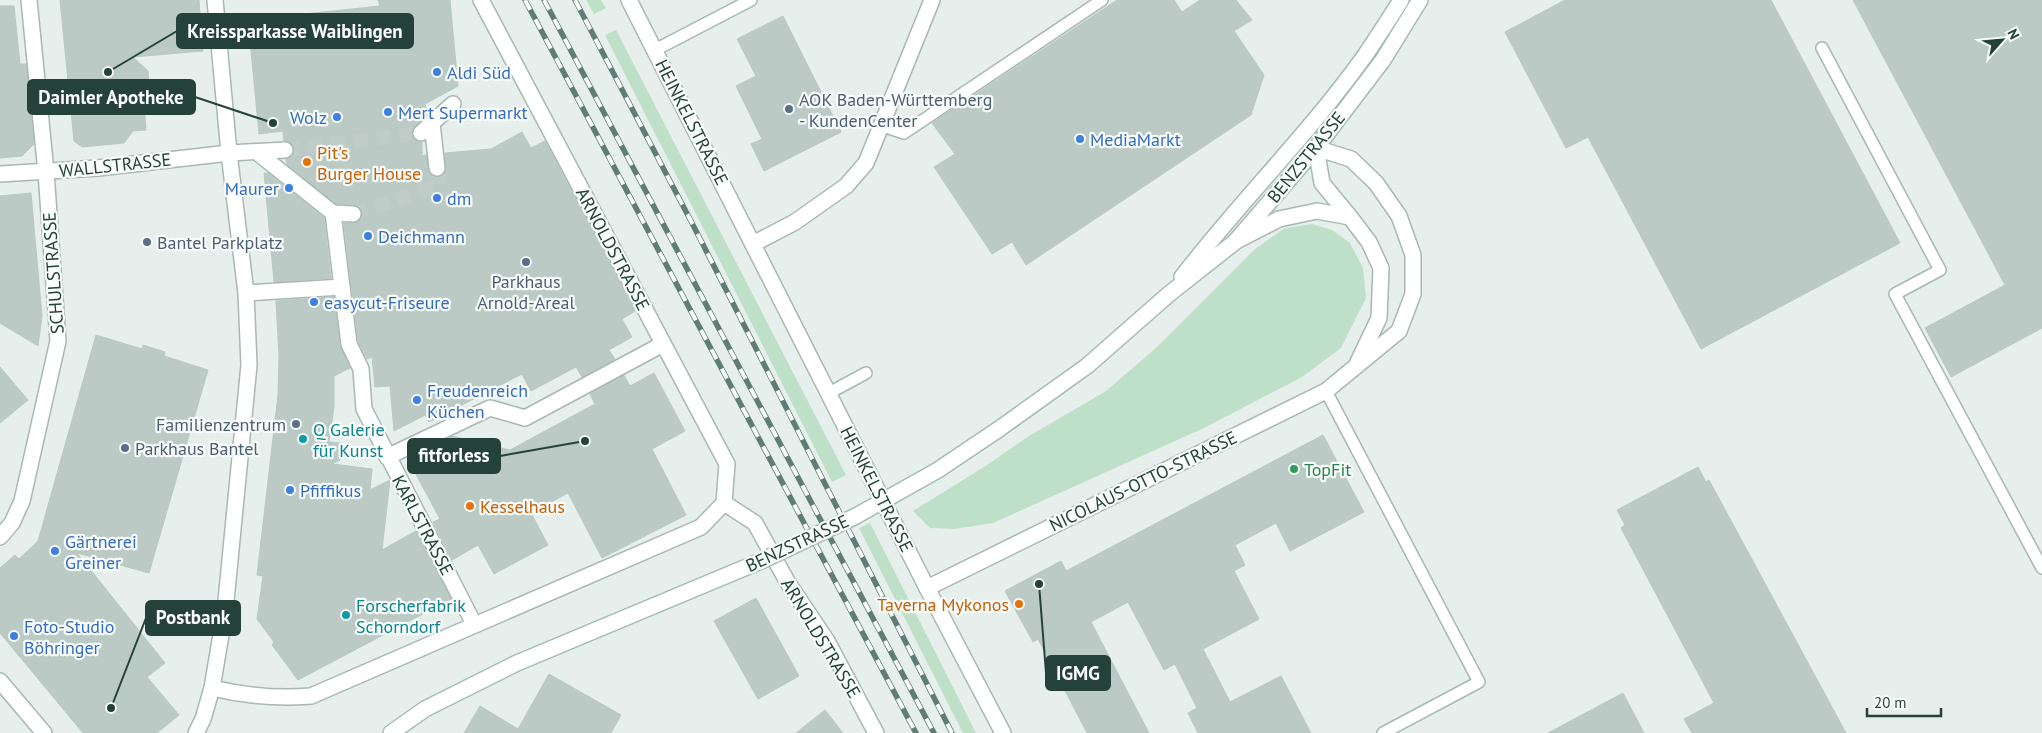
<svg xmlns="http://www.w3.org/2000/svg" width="2042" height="733" viewBox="0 0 2042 733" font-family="'PT Sans',sans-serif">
<rect width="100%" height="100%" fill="#e6efeb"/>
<g fill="#bfe0c8">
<path d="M586 0H601L606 8 594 14Z"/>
<path d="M616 30 846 475 832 482 605 35Z"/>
<path d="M1312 224 1332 230 1350 243 1363 268 1366 298 1341 348 1302 377 1204 428 993 523 954 529 930 528 913 511 984 467 1029 436 1106 391 1157 347 1255 249 1285 228Z"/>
<path d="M870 523 976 733H963L859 528Z"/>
</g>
<g fill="#bbcac4" stroke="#b8c9c2">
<path d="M60 0H199L203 51 133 57 148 71 150 103H144L146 130 133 131 124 143 82 147 74 141Z"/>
<path d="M378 0H450L458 86 425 104 427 115 421 117V120L412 131 414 139 422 142V156L426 155 430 174 438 177 445 172V153L491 149 522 132 531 148 545 141 635 311 622 319 632 337 609 350 615 359 582 377 576 367 531 391 522 374 429 422 425 415 394 431 390 386 375 387 372 357 367 359 358 341 344 223 358 222 361 219 362 210 354 205 336 204 287 164 286 159 293 155 294 149 290 142 284 141 283 131 259 134 248 20 380 6Z"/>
<path d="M1117 0H1174L1182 12 1200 0H1236L1252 20 1234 31 1264 75 1251 115 1026 265 1012 242 992 254 934 167 955 154 932 123Z"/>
<path d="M1565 0H1771L1900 243 1701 349 1588 137 1566 148 1505 32Z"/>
<path d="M1853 0H2042V328L1951 377 1925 328 2005 285Z"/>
<path d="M0 6H14L20 64H26L34 144 22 156 0 158Z"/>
<path d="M783 16 841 132 764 171 751 144 762 139 736 86 756 76 737 39Z"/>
<path d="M264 173H268L324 218 331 278 274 282Z"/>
<path d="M31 193 42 316 38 346 0 323V196Z"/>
<path d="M334 297 340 345 350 368 334 376V407L329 442 342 443 340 460 332 464 372 469 370 490 390 480 382 550 416 531 451 599 298 680 272 645 274 642 257 619 263 576 257 575 278 395 279 356 276 301Z"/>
<path d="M96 335 142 349 143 345 165 352 164 356 208 370 149 573 77 553 165 663 147 677 179 715 157 733H83L0 633V568L15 555 19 559 38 541Z"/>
<path d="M0 367 28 400 0 423Z"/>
<path d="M654 373 685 431 652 449 686 515 602 558 568 493 531 513 548 545 494 574 478 545 452 560 433 522 440 519 412 467 443 451 439 443 452 436 510 450 595 404 590 394 624 375 630 386Z"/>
<path d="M1323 435 1364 512 1290 551 1276 523 1235 545 1245 565 1234 571 1259 619 1203 649 1230 702 1281 676 1311 733H1198L1188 713 1197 708 1175 664 1164 670 1128 602 1091 622 1149 733H1087L1038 639 1033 642 1005 591 1061 561 1066 571Z"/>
<path d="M1698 467 1706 482 1709 480 1846 733H1692L1684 719 1714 703 1621 528 1625 525 1617 510Z"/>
<path d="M756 598 799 676 758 699 714 621Z"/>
<path d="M549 674 621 715 611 733H464L480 706 518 729Z"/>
<path d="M1623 693 1644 733H1548Z"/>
<path d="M825 710 843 733H796Z"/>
</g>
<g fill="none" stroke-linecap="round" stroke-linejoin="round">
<g stroke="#bfccc8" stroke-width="15" stroke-dasharray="15 8" stroke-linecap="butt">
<path d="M285 150 421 133"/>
<path d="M353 214 439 185 437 168"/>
</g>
<g stroke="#a8b8b2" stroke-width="14">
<g id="service">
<path d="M1822 48 1940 270 1895 294 2042 568"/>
<path d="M655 50 751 0"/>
<path d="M883 126 904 133 1102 0"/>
<path d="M1326 391 1479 682 1383 733"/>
<path d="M829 393 866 373"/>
</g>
</g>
<g stroke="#a8b8b2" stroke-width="18">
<g id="pedestrian">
<path d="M432 123 437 168"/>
<path d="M421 133 453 104"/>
<path d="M229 153 285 150"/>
<path d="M258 153 333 213 342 287"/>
<path d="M333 213 353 214"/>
<path d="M246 293 342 287 349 344 361 369 364 409 474 624"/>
<path d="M387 457 490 408 525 418 663 344"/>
</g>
</g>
<g stroke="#a8b8b2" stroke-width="18">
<g id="minor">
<path d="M0 174 98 168 229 153"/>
<path d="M753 244 795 222 846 186 866 163 932 0"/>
<path d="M724 503 755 523 788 583 827 641 876 733"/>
<path d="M0 537 12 523 22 501 58 341 46 172 29 0"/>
<path d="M0 681 44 733"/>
<path d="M212 688C246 696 277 699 311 696L701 527 724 503 727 464 481 0"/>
<path d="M196 733 203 719 212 688 225 611 249 365 246 293 229 153 215 0"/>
</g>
</g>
<g stroke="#a8b8b2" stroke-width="18">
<g id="tertiary">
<path d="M629 0 927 588 1003 733"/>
<path d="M1236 241 1279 219 1317 211 1350 217 1369 242 1381 268 1379 318 1358 362"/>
<path d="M927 588 1326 391 1399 331 1413 294V255L1399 216 1376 183 1351 159 1316 148 1322 183 1350 217"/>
</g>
</g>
<g stroke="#a4bbb3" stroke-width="18">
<g id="secondary">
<path d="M1182 277C1241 200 1310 133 1366 54 1378 36 1390 18 1401 0"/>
<path d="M999 429 1087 366 1169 294 1235 242 1316 148 1383 60 1420 0"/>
<path d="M391 733 425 709 517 663 761 561"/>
</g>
</g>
<use href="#service" stroke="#fff" stroke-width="11"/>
<use href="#pedestrian" stroke="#fff" stroke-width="15"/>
<use href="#minor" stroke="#fff" stroke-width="15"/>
<use href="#tertiary" stroke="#fff" stroke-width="15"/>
<use href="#secondary" stroke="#fff" stroke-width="15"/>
<g stroke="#5f7d75" stroke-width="5.5">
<g id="rail">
<path d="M525 0 916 733"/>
<path d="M544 0 934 733"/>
<path d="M575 0 692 223 952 733"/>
</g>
</g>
<use href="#rail" stroke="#f7fbf9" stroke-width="4" stroke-dasharray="11" stroke-linecap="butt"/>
<g stroke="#a4bbb3" stroke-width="18" stroke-linecap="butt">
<path id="secondary-bridge" d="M761 561 856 516 938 470 999 429"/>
</g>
<use href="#secondary-bridge" stroke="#fff" stroke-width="15"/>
</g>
<g fill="#3f7fe0" stroke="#f7fbf9" stroke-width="2">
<circle cx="437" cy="72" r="5"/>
<circle cx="388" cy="112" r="5"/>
<circle cx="337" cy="117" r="5"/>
<circle cx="1080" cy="139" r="5"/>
<circle cx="289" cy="188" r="5"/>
<circle cx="437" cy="198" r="5"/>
<circle cx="368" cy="236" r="5"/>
<circle cx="314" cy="302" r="5"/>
<circle cx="417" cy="400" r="5"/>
<circle cx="290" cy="490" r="5"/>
<circle cx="55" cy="551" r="5"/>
<circle cx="14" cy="636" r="5"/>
</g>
<g fill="#5c6f8a" stroke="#f7fbf9" stroke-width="2">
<circle cx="789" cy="109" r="5"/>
<circle cx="147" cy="242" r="5"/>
<circle cx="526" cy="262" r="5"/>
<circle cx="296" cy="424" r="5"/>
<circle cx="125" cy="448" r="5"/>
</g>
<g fill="#e8710a" stroke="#f7fbf9" stroke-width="2">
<circle cx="307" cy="162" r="5"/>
<circle cx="470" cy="506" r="5"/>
<circle cx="1019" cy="604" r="5"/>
</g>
<g fill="#0f9aa8" stroke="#f7fbf9" stroke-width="2">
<circle cx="303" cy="439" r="5"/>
<circle cx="346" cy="615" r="5"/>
</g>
<circle fill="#2e9e5b" stroke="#f7fbf9" stroke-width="2" cx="1294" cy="469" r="5"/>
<g text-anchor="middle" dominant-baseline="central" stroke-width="4.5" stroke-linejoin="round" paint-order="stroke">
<g font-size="18" fill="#366cbe" stroke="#f7fbf9" text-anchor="start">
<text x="447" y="72">Aldi Süd</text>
<text x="398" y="112">Mert Supermarkt</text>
<text x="327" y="117" text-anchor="end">Wolz</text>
<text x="1090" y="139">MediaMarkt</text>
<text x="279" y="188" text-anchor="end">Maurer</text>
<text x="447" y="198">dm</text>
<text x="378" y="236">Deichmann</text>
<text x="324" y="302">easycut-Friseure</text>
<text x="427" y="390">Freudenreich<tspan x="427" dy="21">Küchen</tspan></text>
<text x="300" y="490">Pfiffikus</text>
<text x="65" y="541">Gärtnerei<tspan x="65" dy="21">Greiner</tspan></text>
<text x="24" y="626">Foto-Studio<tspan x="24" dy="21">Böhringer</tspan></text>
</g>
<g font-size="18" fill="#4e5e75" stroke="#f7fbf9" text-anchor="start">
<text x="799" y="99">AOK Baden-Württemberg<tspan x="799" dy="21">- KundenCenter</tspan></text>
<text x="157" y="242">Bantel Parkplatz</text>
<text x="526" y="281" text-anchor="middle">Parkhaus<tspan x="526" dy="21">Arnold-Areal</tspan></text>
<text x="286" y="424" text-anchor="end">Familienzentrum</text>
<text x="135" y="448">Parkhaus Bantel</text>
</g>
<g font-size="18" fill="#24423a" stroke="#f7fbf9">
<text transform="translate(692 122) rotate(63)">HEINKELSTRASSE</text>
<text transform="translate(1306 157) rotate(-51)">BENZSTRASSE</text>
<text transform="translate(115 165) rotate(-6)">WALLSTRASSE</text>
<text transform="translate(613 249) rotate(62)">ARNOLDSTRASSE</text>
<text transform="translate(53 273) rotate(-94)">SCHULSTRASSE</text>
<text transform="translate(1143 481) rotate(-26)">NICOLAUS-OTTO-STRASSE</text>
<text transform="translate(877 489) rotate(63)">HEINKELSTRASSE</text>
<text transform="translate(423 525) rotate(62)">KARLSTRASSE</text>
<text transform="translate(797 543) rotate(-25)">BENZSTRASSE</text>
<text transform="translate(821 638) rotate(59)">ARNOLDSTRASSE</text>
</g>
<g font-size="18" fill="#c56008" stroke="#f7fbf9" text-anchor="start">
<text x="317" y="152">Pit's<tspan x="317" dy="21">Burger House</tspan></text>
<text x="480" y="506">Kesselhaus</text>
<text x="1009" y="604" text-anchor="end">Taverna Mykonos</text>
</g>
<g font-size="18" fill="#0d838f" stroke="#f7fbf9" text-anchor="start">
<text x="313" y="429">Q Galerie<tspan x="313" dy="21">für Kunst</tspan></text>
<text x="356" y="605">Forscherfabrik<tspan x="356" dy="21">Schorndorf</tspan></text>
</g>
<g font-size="18" fill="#27864d" stroke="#f7fbf9" text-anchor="start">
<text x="1304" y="469">TopFit</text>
</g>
</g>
<path fill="none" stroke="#24423a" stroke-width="2" d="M108 72L177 31M273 123L195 97M585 441L500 456M111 708L146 618M1039 584L1046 673"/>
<g fill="#24423a" stroke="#f7fbf9" stroke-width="2">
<circle cx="108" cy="72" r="5"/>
<circle cx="273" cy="123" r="5"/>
<circle cx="585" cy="441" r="5"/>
<circle cx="111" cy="708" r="5"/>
<circle cx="1039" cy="584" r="5"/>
</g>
<g fill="#24423a" stroke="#24423a" stroke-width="2">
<rect x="177" y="14" width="236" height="34" rx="5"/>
<rect x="28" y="80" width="167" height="34" rx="5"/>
<rect x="408" y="439" width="92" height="34" rx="5"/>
<rect x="146" y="601" width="94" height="34" rx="5"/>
<rect x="1046" y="656" width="64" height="34" rx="5"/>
</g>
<g font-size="19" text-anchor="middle" font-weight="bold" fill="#fff">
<text x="295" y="38">Kreissparkasse Waiblingen</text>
<text x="111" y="104">Daimler Apotheke</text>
<text x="454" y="462">fitforless</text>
<text x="193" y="624">Postbank</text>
<text x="1078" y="680">IGMG</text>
</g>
<g transform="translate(2002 40) rotate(63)" stroke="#f7fbf9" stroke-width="4" paint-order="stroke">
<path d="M0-4L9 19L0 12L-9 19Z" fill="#24423a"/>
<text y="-8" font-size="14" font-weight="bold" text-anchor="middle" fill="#24423a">N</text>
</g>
<path d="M1867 708v8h74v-8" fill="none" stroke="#24423a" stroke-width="2.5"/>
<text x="1874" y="708" font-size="15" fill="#24423a" stroke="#f7fbf9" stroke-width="4" paint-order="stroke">20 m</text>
</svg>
